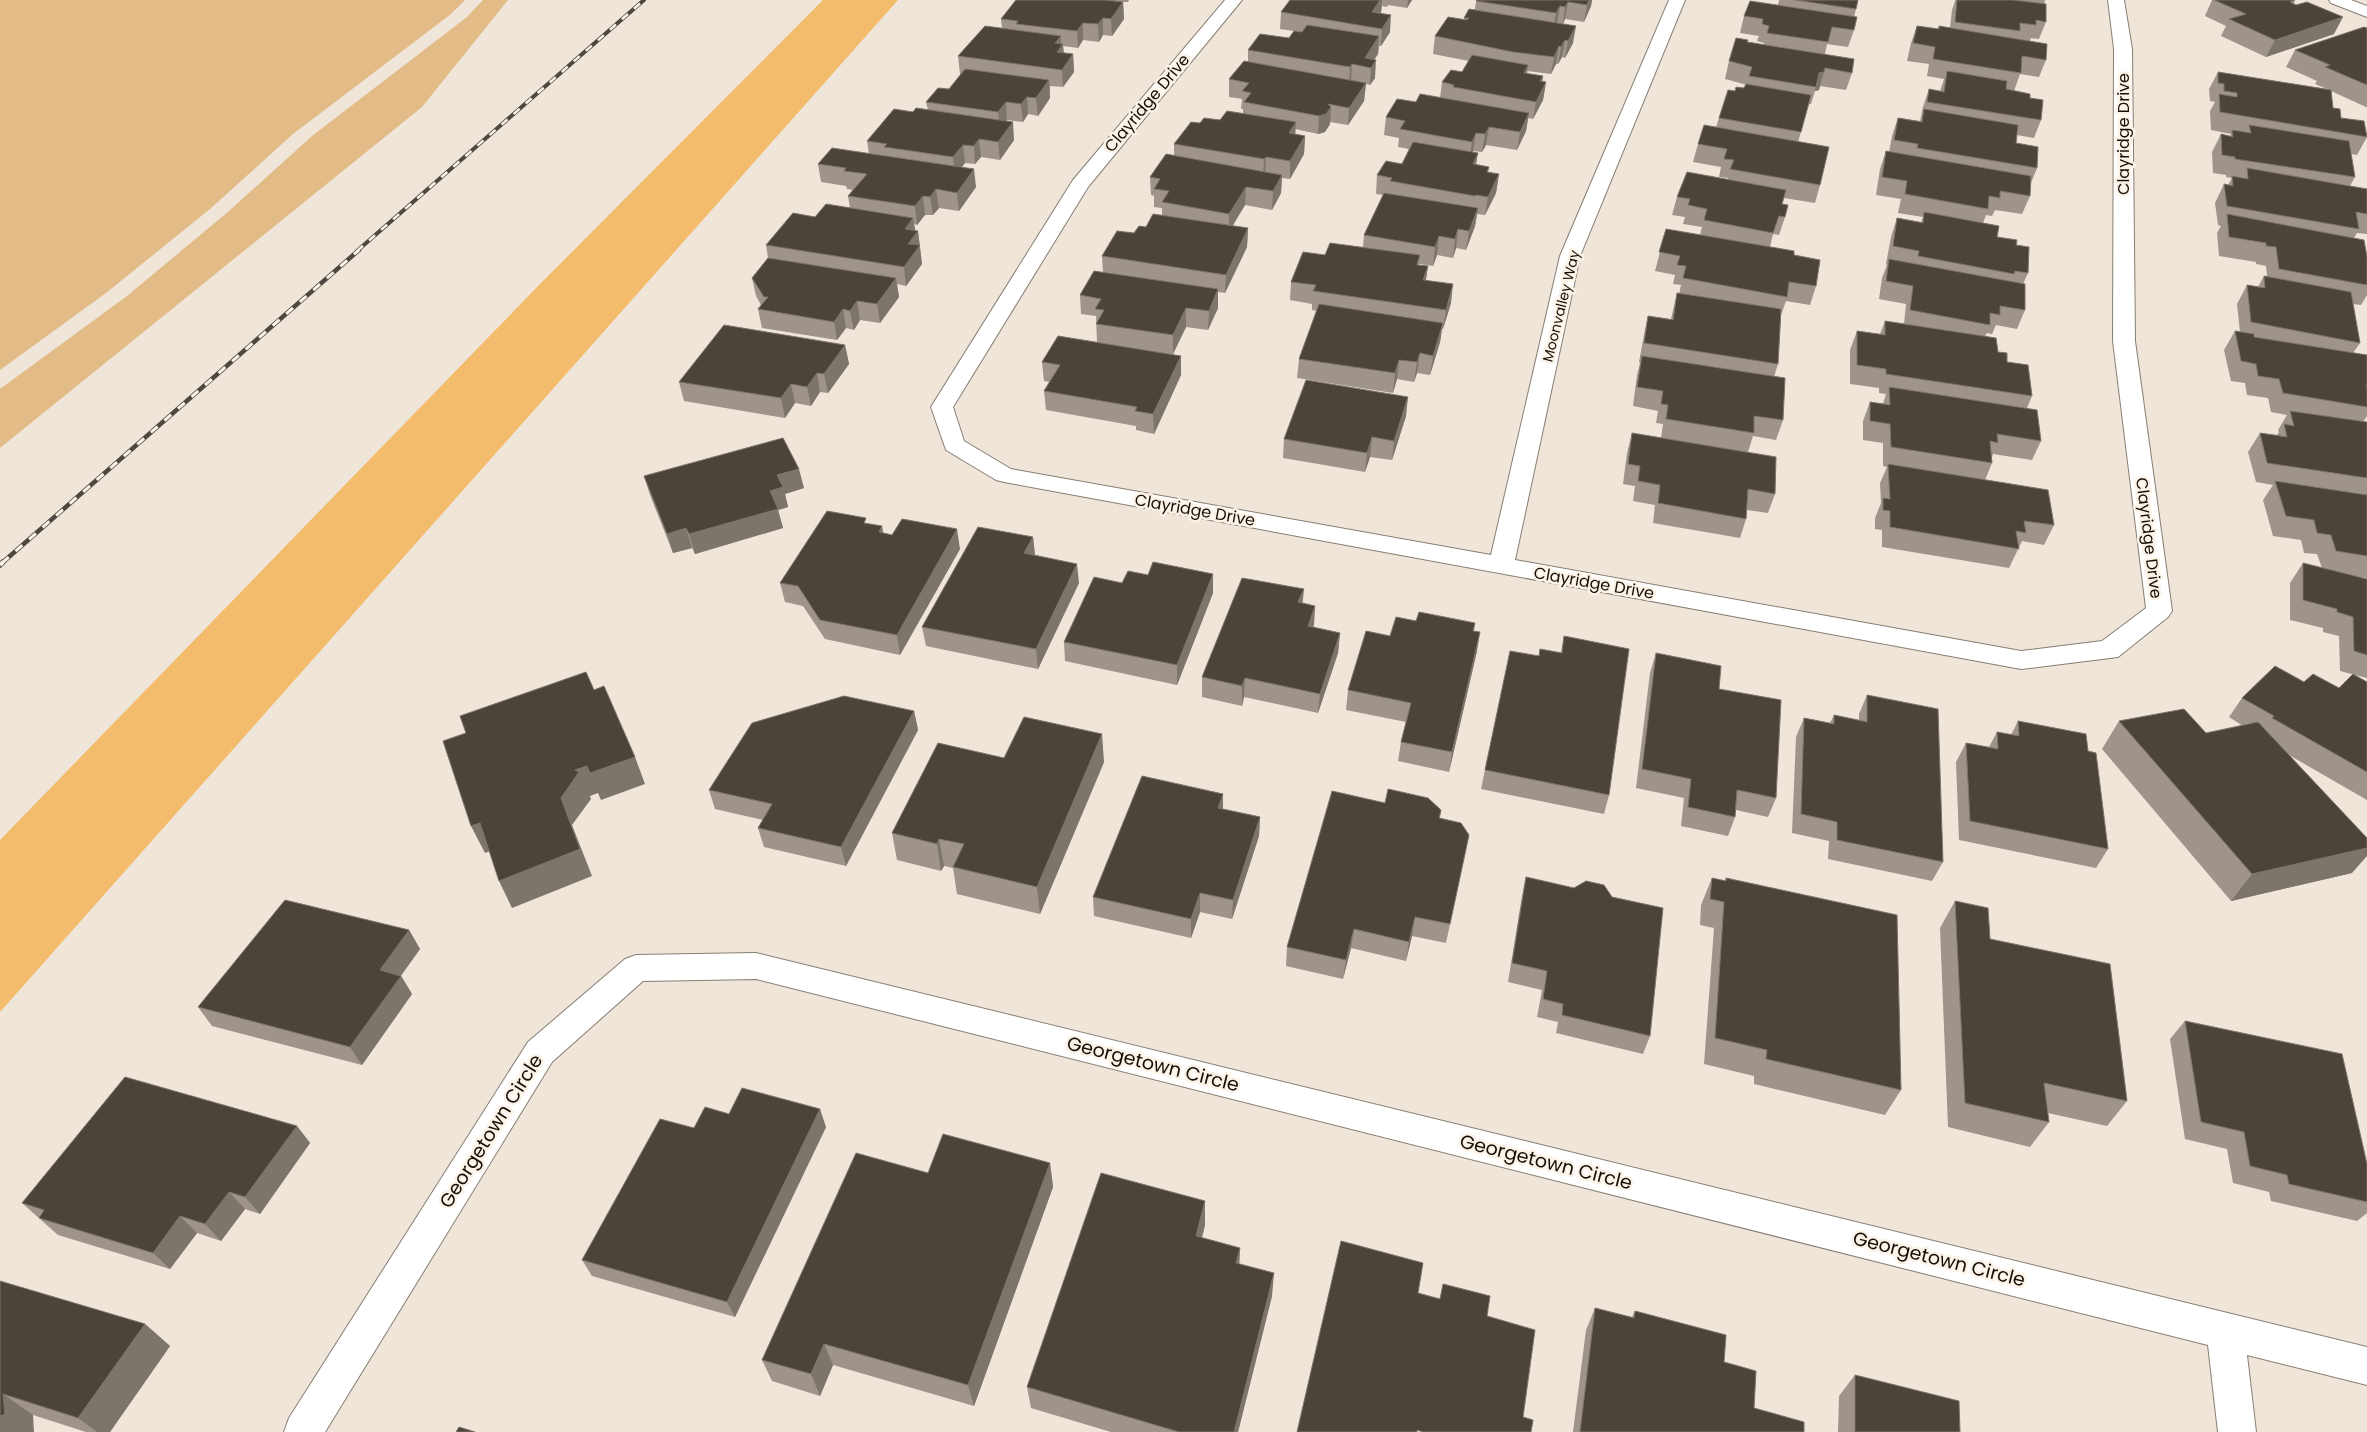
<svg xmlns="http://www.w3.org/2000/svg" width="2367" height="1432" viewBox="0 0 2367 1432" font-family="Poppins,sans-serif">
<rect width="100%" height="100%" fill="#efe5d9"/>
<g fill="#e2bb86">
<path d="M0 0H465L451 14 293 134 210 209 106 293 0 370Z"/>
<path d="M483 0H508L422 107 0 448V389L127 296 229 211 312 136 467 17Z"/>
</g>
<path fill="#f3bc6d" d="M823 0H898L0 1012V840L540 284Z"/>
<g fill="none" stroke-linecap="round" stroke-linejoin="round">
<g stroke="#877e73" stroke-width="2">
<g id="minor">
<path d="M1225 0H1242L1088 187 953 407 964 441 1011 469 1491 555 1560 256 1669 0H1685L1580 256 1515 560 2021 651 2102 641 2146 608 2113 341 2114 49 2108 0H2124L2132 49 2135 341 2172 611 2168 617 2118 657 2021 669 1004 482 996 480 946 450 931 407 1073 180Z"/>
<path d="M2329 0H2351L2367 6V17L2331 3Z"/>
<path d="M756 953 2367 1347V1385L2247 1355 2256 1432H2218L2208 1345 756 979 643 981 552 1062 325 1432H284L289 1418 528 1042 625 959 636 955Z"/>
</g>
</g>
<use href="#minor" fill="#fff" fill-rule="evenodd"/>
<g stroke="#4d4841" stroke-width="4">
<path id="rail-far2" d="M357 251 644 0"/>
</g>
<g stroke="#4d4841" stroke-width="4.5">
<path id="rail-far1" d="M2 563 359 250"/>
</g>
<g stroke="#4d4841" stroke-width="5.5">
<path id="rail" d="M0 565 3 562"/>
</g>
<use href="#rail-far2" stroke="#fcf3e6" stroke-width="2.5" stroke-dasharray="8" stroke-linecap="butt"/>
<use href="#rail-far1" stroke="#fcf3e6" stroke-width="3" stroke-dasharray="9" stroke-linecap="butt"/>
<use href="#rail" stroke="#fcf3e6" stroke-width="4" stroke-dasharray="11" stroke-linecap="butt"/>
</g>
<g fill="#9e948a">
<path d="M1016 0H1129L1128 2H1119H1123L1124 19 1112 36 1103 35 1099 42 1083 40 1078 48 1063 46 1064 53 1073 54 1074 72 1063 87 1050 86V98L1038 116 1028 114 1023 122 1007 120 1006 121 1014 140 1000 160 981 157 975 164 965 163 962 167 976 187 959 211 939 208 933 215H925L917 225 914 224 915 231H918L922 264 906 286 897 284 899 297 880 323 860 320 854 330 846 328 837 340 762 328 758 309 761 305 756 296 752 278 768 258 766 245 815 217 850 208 848 196 853 190 847 189 846 186 821 182 818 164 869 154 867 141 913 112 928 110 926 102 949 89 961 74H960L958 56 1002 28 1001 19Z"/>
<path d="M1290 0H1412L1407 8 1388 5 1387 7 1382 6 1381 13 1390 32 1381 46H1379L1378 54 1374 60 1375 78 1370 85 1366 84 1364 101 1348 125 1330 122V124L1325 132 1318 134 1295 129V134L1305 136 1304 154 1290 179 1282 178 1281 193 1272 210 1245 205 1232 226 1248 228 1247 247 1225 293 1218 292V308L1208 330 1186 327 1173 354 1181 375 1154 434 1136 430V426L1046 410 1044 391 1050 382 1044 381 1042 362 1097 342 1096 316 1081 314 1080 295 1103 272 1102 256 1134 233 1146 227 1162 216V208L1154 207V196L1151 195 1150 177 1174 156V144L1200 123 1220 120 1243 113V109H1241L1242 99 1229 97V79L1248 62V50L1289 38 1294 31 1280 29 1281 12Z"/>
<path d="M1592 0 1591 6 1584 22 1565 19 1563 24 1573 43 1565 58 1562 57 1558 64H1556L1551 74 1527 71V73L1543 76 1542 82H1546L1543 100 1533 119 1528 118 1526 131 1517 150 1486 145 1482 152 1473 151V152L1476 164 1489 167 1488 173 1499 174 1496 193 1485 215 1477 214 1475 226 1466 250 1456 248 1453 258 1437 255 1433 266 1419 264V265L1428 266 1426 280 1451 303 1443 329H1442L1440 342 1430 375 1417 373 1414 382 1397 379 1393 393 1297 378 1299 359 1317 311 1312 310V304L1290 300 1291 282 1325 255 1363 247 1364 235 1383 195 1376 194 1377 175 1402 164 1409 149 1398 147 1399 138 1384 135 1386 117 1416 102 1440 98 1442 82 1462 72 1469 61 1433 54 1435 36 1464 20V18L1475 9 1476 1Z"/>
<path d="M1776 0H1858L1856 9 1854 17V30L1848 47 1827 44 1825 54 1852 73 1846 90 1820 86 1819 90 1815 91 1811 104H1809L1798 142 1820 185 1815 203 1784 198 1782 204 1785 217 1779 235 1773 234 1770 247 1794 255 1816 286 1810 305 1786 301 1781 315 1778 364 1774 377 1783 420 1776 440 1753 436 1748 452 1775 494 1768 513 1747 510 1746 519 1740 538 1653 523 1655 505 1633 501 1635 486 1623 484 1627 453 1632 433 1661 438 1663 424 1656 423 1658 411 1633 406 1637 375 1640 363 1639 362 1644 335 1648 316 1671 319 1677 293 1679 294 1681 285 1673 284 1675 275 1655 271 1666 229 1700 235 1702 227 1683 224 1685 217 1672 215 1677 197 1728 179V178L1719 177 1721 167 1693 162 1698 144 1716 127 1719 118 1735 91 1744 88 1747 85 1725 79 1729 61 1747 42 1764 45V43L1757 41 1759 36 1740 33 1744 16 1778 5 1779 0Z"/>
<path d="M1955 0H2045L2044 4 2046 22 2039 39 2031 38 2030 41 2046 60 2039 77 2020 74 2014 91 2030 98 2041 120 2034 138 2017 135 2016 143 2037 168 2031 183 2030 196 2022 214 1995 210 1992 216 1986 215 1983 223 1997 237 2016 245 2028 273 2023 284 2025 310 2017 329 1996 325 1992 334 1987 333 1985 336 1998 352 2007 362 2032 396 2027 408 2041 441 2032 460 1993 454 1992 457V463L1985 480 2054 525 2044 545 2022 541 2009 568 1882 547V530L1875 529V518L1881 503 1880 483 1887 467 1883 466V443L1863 440V421L1870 402 1883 404 1886 394 1879 393V388L1850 384V350L1857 331 1880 334 1885 321 1904 324 1906 304 1879 299 1882 278 1887 265 1886 264 1891 237 1897 218 1921 222 1923 217 1898 213 1901 199 1876 195 1880 169 1886 151 1889 152 1892 136 1898 118 1920 121 1923 107 1929 89 1940 91 1944 79 1927 76 1929 64 1907 61 1911 43 1917 26 1938 29 1939 26 1950 28 1952 10 1955 1Z"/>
<path d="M2212 0H2295L2294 3 2296 5 2334 34 2266 57 2221 36 2226 26 2205 16Z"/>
<path d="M2367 28V107H2366L2331 91 2333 108 2341 118 2367 137 2357 155 2351 154 2355 177 2350 186 2367 189V234L2357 233 2354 238 2367 257V295L2361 305 2353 304 2360 343 2353 353 2367 355V416L2363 422H2367V578L2353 576 2367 579V678L2340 671 2339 636 2323 632V628L2290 620V583L2303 563 2322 568 2317 554 2304 553 2301 540 2273 536 2263 500 2273 485 2256 482 2248 452 2260 433 2277 435 2279 432 2278 430 2287 415 2271 412 2268 398 2247 395 2245 383 2231 381 2224 350 2235 331 2240 332 2237 304 2247 285 2258 287 2264 276H2267L2266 266 2256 264V262L2219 256 2217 233 2221 226 2218 225 2215 203 2224 184 2228 185 2232 178 2226 177V175L2213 173 2212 152 2221 134 2230 136 2231 134 2211 130 2210 111 2215 102 2210 101 2209 89 2218 72 2327 89 2315 84 2317 81 2286 67 2295 50Z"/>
<path d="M845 345 849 364 828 393 820 392 811 406 795 403 785 418 684 401 679 382Z"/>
<path d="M1406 416 1392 460 1370 457 1365 472 1283 458 1284 439Z"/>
<path d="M644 476 804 488 785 494 788 507 778 510 783 528 695 554 692 548 673 553 650 495Z"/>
<path d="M867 524 882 526 883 533 960 549 900 655 825 639 803 606 785 602 780 583Z"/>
<path d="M1033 537 1035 555 1079 583 1038 669 926 646 922 627Z"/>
<path d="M1122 583 1213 593 1177 685 1065 661 1064 642Z"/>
<path d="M1303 603 1315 606 1313 628 1340 633 1338 653 1318 713 1244 697 1242 706 1202 697V677Z"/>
<path d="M1416 621 1475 623 1474 631 1477 651 1449 772 1398 761 1401 742 1406 722 1346 710 1348 690 1390 636Z"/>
<path d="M1564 636 1609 795 1604 814 1481 789 1506 670 1539 656 1561 652Z"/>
<path d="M1656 653 1719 689 1776 798 1768 817 1736 810 1735 817 1728 836 1681 826 1684 798 1636 788 1650 673Z"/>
<path d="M2304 682 2339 688 2367 682V800L2289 755 2352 873 2231 901 2102 749 2119 721 2206 733 2243 726 2229 717 2242 698Z"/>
<path d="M1867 695 1943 862 1932 881 1828 859 1829 841 1792 833 1796 737 1804 718 1830 723 1834 715 1859 720V714Z"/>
<path d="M914 711 918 730 846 866 764 847 758 828 763 820 715 809 709 790Z"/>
<path d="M2018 721 2088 751 2108 849 2096 868 1959 840 1956 762 1966 743 1989 747 1997 732 2011 735Z"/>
<path d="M1004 758 1104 762 1040 914 957 894 953 868 944 866 941 871 897 860 892 833Z"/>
<path d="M1223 794V809L1260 817 1259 836 1232 919 1200 912 1191 938 1094 916 1093 897Z"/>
<path d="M1385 803 1441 810 1440 818 1469 835 1446 943 1412 936 1406 961 1351 948 1343 979 1286 966 1287 947Z"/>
<path d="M1526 877 1612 897 1650 1036 1643 1054 1556 1033 1558 1022 1537 1017 1542 990 1508 982 1522 896Z"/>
<path d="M1712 878 1725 881 1726 878 1901 1090 1885 1115 1754 1084V1076L1704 1064 1714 928 1700 925 1701 905Z"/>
<path d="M1955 901 1990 939 2127 1101 2107 1126 2048 1113 2049 1122 2030 1147 1948 1127 1940 928Z"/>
<path d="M409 930 420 949 401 976 412 994 362 1065 212 1026 198 1007Z"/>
<path d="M2185 1021 2367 1202V1213L2357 1221 2271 1201 2269 1192 2233 1183 2227 1149 2185 1139 2170 1039Z"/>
<path d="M729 1114 826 1127 735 1317 592 1276 582 1260 694 1128Z"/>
<path d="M297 1126 310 1143 260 1214 245 1209 221 1241 197 1233 170 1269 58 1235 22 1203Z"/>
<path d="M1050 1163 1053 1187 974 1406 833 1365 820 1396 772 1381 762 1360 928 1173Z"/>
<path d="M1205 1225 1202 1238 1240 1248 1239 1264 1272 1296 1238 1432H1111L1031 1408 1027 1387Z"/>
<path d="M0 1281 145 1324 170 1346 110 1432H86L33 1415 0 1432Z"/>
<path d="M1595 1308 1632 1317 1635 1311 1724 1362 1754 1408 1804 1432H1573L1586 1330Z"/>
<path d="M1855 1375 1960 1432H1838L1839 1396Z"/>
</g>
<g fill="#7d746a">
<path d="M1380 0H1382L1381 13 1372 12Z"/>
<path d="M1408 0H1412L1407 8Z"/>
<path d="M1589 0H1592L1591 6 1584 22 1587 5Z"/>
<path d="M1123 2 1124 19 1112 36 1111 19Z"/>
<path d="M1568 2 1565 19 1563 24 1565 7Z"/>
<path d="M1560 6 1557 23 1553 30 1556 13Z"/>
<path d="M1391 15 1390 32 1381 46 1382 29Z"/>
<path d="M2343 17 2334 34 2266 57 2275 40Z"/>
<path d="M1103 18V35L1099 42 1098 24Z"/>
<path d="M1083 23V40L1078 48 1077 31Z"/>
<path d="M1576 26 1573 43 1565 58 1568 41Z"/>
<path d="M1061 36V47L1063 44 1064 61 1058 69 1055 43Z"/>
<path d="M1379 36 1378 54 1369 67 1365 58Z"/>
<path d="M1565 40 1562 57 1558 64 1561 47Z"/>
<path d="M1559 46 1556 64 1551 74 1554 57Z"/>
<path d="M1073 54 1074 72 1063 87 1062 70Z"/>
<path d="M1376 60 1375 78 1370 85 1371 68Z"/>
<path d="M1352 64 1351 82 1349 84 1350 67Z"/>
<path d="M1528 65 1526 82 1524 73Z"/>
<path d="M1824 72 1819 90 1815 91 1819 73Z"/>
<path d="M1543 76 1541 93 1546 82 1543 100 1533 119 1540 81Z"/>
<path d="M1049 80 1050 98 1038 116 1036 98Z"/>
<path d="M1366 83 1364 101 1348 125 1349 108Z"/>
<path d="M1027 97 1028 114 1023 122 1021 104Z"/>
<path d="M1006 102 1007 120 1000 130 998 112Z"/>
<path d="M1331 107 1330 124 1325 132 1318 134 1319 116Z"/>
<path d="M1529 113 1526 131 1517 150 1520 132Z"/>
<path d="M1013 122 1014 140 1000 160 998 142Z"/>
<path d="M1296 122 1295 140 1289 133Z"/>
<path d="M1489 127 1486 145 1482 152 1485 134Z"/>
<path d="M1476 133 1473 151 1469 160 1472 142Z"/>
<path d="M1305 136 1304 154 1290 179V161Z"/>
<path d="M979 139 981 157 975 164 974 146Z"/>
<path d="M963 145 965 163 955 176 953 157Z"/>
<path d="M1478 153 1475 171 1473 164Z"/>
<path d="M1266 157 1265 175 1263 177 1264 159Z"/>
<path d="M974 169 976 187 959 211 957 193Z"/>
<path d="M1499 174 1496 193 1485 215 1488 197Z"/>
<path d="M1282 175 1281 193 1272 210 1273 191Z"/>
<path d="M1246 187 1245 205 1229 232V214Z"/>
<path d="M936 189 939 208 933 215 930 197Z"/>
<path d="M923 196 925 215 917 225 915 206Z"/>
<path d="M1478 208 1475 226 1466 250 1469 231Z"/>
<path d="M913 218 916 234 918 231 922 264 906 286 904 267 905 229Z"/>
<path d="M1248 228 1247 247 1225 293 1226 275Z"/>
<path d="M1458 229 1456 248 1453 258 1455 239Z"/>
<path d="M1439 236 1437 255 1433 266 1435 247Z"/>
<path d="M1428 266 1425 285 1423 280Z"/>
<path d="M896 278 899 297 880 323 877 304Z"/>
<path d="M1453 284 1451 303 1443 329 1446 310Z"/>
<path d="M1218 289V308L1208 330 1209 311Z"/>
<path d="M857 301 860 320 854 330 850 311Z"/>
<path d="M1186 308V327L1173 354V335Z"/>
<path d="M843 309 846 328 837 340 834 322Z"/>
<path d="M1443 323 1440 342 1430 375 1433 356Z"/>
<path d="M845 345 849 364 828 393 824 374Z"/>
<path d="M1420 353 1417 373 1414 382 1417 362Z"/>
<path d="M1181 356V375L1154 434 1153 414Z"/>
<path d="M1399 360 1397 379 1393 393 1395 373Z"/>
<path d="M817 373 820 392 811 406 807 387Z"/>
<path d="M791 384 795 403 785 418 781 398Z"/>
<path d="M1408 397 1406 416 1392 460 1394 441Z"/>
<path d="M1372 437 1370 457 1365 472 1367 453Z"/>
<path d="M799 469 804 488 785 494 788 507 778 510 783 528 695 554 689 534 770 491 777 475Z"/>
<path d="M882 526 885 546 879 532Z"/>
<path d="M686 528 692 548 673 553 667 534Z"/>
<path d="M957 529 960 549 900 655 897 635Z"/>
<path d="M1033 537 1035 556 1024 553Z"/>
<path d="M1077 564 1079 583 1038 669 1036 649Z"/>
<path d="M1213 574V593L1177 685V665Z"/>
<path d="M1304 589 1302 609 1298 602Z"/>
<path d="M1315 606 1314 625 1307 646 1308 626Z"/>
<path d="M1480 632 1477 651 1449 772 1452 752Z"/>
<path d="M1340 633 1338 653 1318 713 1320 694Z"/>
<path d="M1245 678 1244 697 1242 706V686Z"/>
<path d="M914 711 918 730 846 866 841 847Z"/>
<path d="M1102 734 1104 762 1040 914 1037 887Z"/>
<path d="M635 757 645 784 601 800 598 793 590 796 591 799 572 825 592 876 512 908 499 881 561 798 575 770 587 766Z"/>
<path d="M1223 794V813L1218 808Z"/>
<path d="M1260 817 1259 836 1232 919 1233 900Z"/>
<path d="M480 823 493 850 485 853 471 826Z"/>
<path d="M939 839 944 866 941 871 937 844Z"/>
<path d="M2367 848V856L2352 873 2231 901 2252 874Z"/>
<path d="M1200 893V912L1191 938V919Z"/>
<path d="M1415 917 1412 936 1406 961 1409 942Z"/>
<path d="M1354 929 1351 948 1343 979 1346 960Z"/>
<path d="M409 930 420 949 396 982 401 976 412 994 362 1065 350 1047 380 970Z"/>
<path d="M820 1109 826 1127 735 1317 727 1302Z"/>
<path d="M297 1126 310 1143 260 1214 245 1197Z"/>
<path d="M1050 1163 1053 1187 974 1406 968 1385Z"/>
<path d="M229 1192 245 1209 221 1241 205 1224Z"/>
<path d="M1205 1201V1225L1196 1260V1236Z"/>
<path d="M180 1216 197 1233 170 1269 153 1253Z"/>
<path d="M1240 1248 1239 1271 1236 1263Z"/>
<path d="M1274 1273 1272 1296 1238 1432H1234Z"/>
<path d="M145 1324 170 1346 110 1432H97L78 1418Z"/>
<path d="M824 1344 833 1365 820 1396 811 1374Z"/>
<path d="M3 1394 33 1415 34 1432H0V1416Z"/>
</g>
<g fill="#4c443a" stroke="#7d746a">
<path d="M1016 0H1105L1123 2 1111 19 1103 18 1098 24 1083 23 1077 31 1016 24 1018 21 1001 19Z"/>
<path d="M1290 0H1380L1372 12 1391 15 1382 29 1281 12Z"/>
<path d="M1477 0H1589L1587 5 1568 2 1565 7 1560 6 1556 13 1476 1Z"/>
<path d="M1795 0H1858L1856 9Z"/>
<path d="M1957 0H2013L2046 4V22L2036 20V25L2020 23V31L1955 22Z"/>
<path d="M2214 0H2295L2290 2 2296 5 2307 2 2343 17 2275 40 2229 19 2246 14Z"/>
<path d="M1750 1 1857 17 1854 30 1832 27 1828 42 1767 33 1769 26 1762 24 1763 19 1744 16Z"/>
<path d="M1469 9 1576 26 1568 41 1565 40 1561 47 1559 46 1554 57 1513 52 1435 36 1448 17 1467 20 1469 18H1464Z"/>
<path d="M1307 25 1379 36 1365 58 1376 60 1371 68 1352 64 1350 67 1248 50 1260 34 1289 38 1294 31 1302 32Z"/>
<path d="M985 26 1061 36 1055 43 1063 44 1057 52 1073 54 1062 70 958 56Z"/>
<path d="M1917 26 1939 29V26L2047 44 2046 60 2022 56 2021 73 1933 59 1935 47 1913 43Z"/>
<path d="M2364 27 2367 28V85L2325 67 2330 65 2295 50Z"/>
<path d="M1736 38 1748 40 1747 42 1854 59 1852 73 1825 68 1824 72 1819 73 1816 87 1749 76 1752 67 1729 61Z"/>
<path d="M1472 55 1528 65 1524 73 1543 76 1540 81 1546 82 1536 102 1453 87 1454 85 1442 82 1451 70 1462 72Z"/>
<path d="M1244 61 1366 83 1349 108 1328 104 1331 107 1326 114 1319 116 1244 102 1251 93 1242 91 1249 83 1229 79Z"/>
<path d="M965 69 1049 80 1036 98 1027 97 1021 104 1006 102 998 112 926 102 938 88 949 89Z"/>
<path d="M1947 71 2007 81 2006 89 2030 94V98L2043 100 2041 120 1927 102 1929 89 1944 92Z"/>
<path d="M2218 72 2331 90 2333 108 2340 109 2341 118 2364 121 2367 137 2220 112 2219 94 2237 97V93L2224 91V84L2218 83Z"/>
<path d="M1746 84 1811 95 1801 132 1719 118 1728 90 1735 91 1736 87 1744 88Z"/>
<path d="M1420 94 1529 113 1520 132 1489 127 1485 134 1476 133 1472 142 1400 129 1405 121 1386 117 1397 99 1416 102Z"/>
<path d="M916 108 1013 122 998 142 979 139 974 146 963 145 953 157 884 147 887 144 867 141 894 109 913 112Z"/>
<path d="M1924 109 2018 125 2016 143 2038 147 2037 168 1917 148 1918 144 1894 140 1898 118 1922 122Z"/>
<path d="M1227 111 1296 122 1289 133 1305 136 1290 161 1266 157 1264 159 1174 144 1191 122 1200 123 1204 118 1220 120Z"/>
<path d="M1704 125 1829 147 1820 185 1730 169 1734 160 1724 159 1727 149 1698 144Z"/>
<path d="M2249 125 2349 141 2355 177 2235 159V157L2222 155 2221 134 2233 137 2232 130 2251 133Z"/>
<path d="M1413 142 1478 153 1473 164 1489 167 1487 172 1499 174 1488 197 1476 195 1475 196 1390 181 1392 178 1377 175 1386 161 1402 164Z"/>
<path d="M832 148 974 169 957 193 936 189 930 197 923 196 915 206 848 196 867 174 844 171 846 168 818 164Z"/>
<path d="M1886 151 2031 176 2030 196 2000 191V198L1989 196 1988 209 1905 194 1907 181 1882 177Z"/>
<path d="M1166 154 1282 175 1273 191 1246 187 1229 214 1162 202 1169 191 1154 189 1160 179 1150 177Z"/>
<path d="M2247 168 2367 189V214L2356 212 2359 229 2227 206 2224 184 2233 186 2232 176 2248 179Z"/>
<path d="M1687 172 1786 190 1782 204 1788 205 1785 217 1779 216 1773 233 1704 220 1707 209 1688 205 1690 199 1677 197Z"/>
<path d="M1384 193 1478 208 1469 231 1458 229 1455 239 1439 236 1435 247 1364 235Z"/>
<path d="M826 204 913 218 905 229 918 231 908 244 920 245 904 267 766 245 793 213 815 217Z"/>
<path d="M1924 212 1999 226 1997 237 2017 240 2016 245 2029 247 2028 273 2015 271 2014 274 1918 256 1919 251 1893 246 1897 218 1923 223Z"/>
<path d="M1153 214 1248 228 1226 275 1102 256 1117 231 1134 233 1139 226 1146 227Z"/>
<path d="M2227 214 2364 240 2367 257V285L2279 269 2276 247 2266 246V243L2229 237Z"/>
<path d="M1666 229 1794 251V255L1820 260 1816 286 1789 282 1787 297 1683 278 1686 266 1677 265 1680 256 1659 252Z"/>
<path d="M1330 243 1420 255 1417 265 1428 266 1423 280 1453 284 1446 310 1313 291 1316 285 1291 282 1303 252 1325 255Z"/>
<path d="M768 258 896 278 877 304 857 301 850 311 843 309 834 322 758 309 768 297H764L752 278Z"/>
<path d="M1889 259 2025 284V310L2000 306V315L1990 313V325L1910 310 1913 286 1886 281Z"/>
<path d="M1094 271 1218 289 1209 311 1186 308 1173 335 1096 324 1104 310 1095 309 1101 299 1080 295Z"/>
<path d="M2264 276 2351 292 2360 343 2251 322 2247 285 2265 288Z"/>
<path d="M1677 293 1781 309 1778 364 1644 343 1648 316 1673 320Z"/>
<path d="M1319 304 1443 323 1433 356 1420 353 1417 362 1399 360 1395 373 1299 359Z"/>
<path d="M1885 321 1996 338 1998 352 2007 353V362L2028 365 2032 396 1886 374V369L1857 365V331L1885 335Z"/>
<path d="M724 325 845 345 824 374 817 373 807 387 791 384 781 398 679 382Z"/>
<path d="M2235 331 2254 334V337L2367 355V385H2366L2367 389V407L2283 393 2279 379 2258 376 2256 364 2241 361Z"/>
<path d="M1058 336 1181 356 1153 414 1135 411 1137 407 1044 391 1060 365 1042 362Z"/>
<path d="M1642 356 1785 378 1783 420 1754 416V433L1666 419 1668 405 1661 404 1663 391 1637 387Z"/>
<path d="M1306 380 1408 397 1394 441 1372 437 1367 453 1284 439Z"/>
<path d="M1889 387 2037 410 2041 441 1997 434 1998 443 1990 441 1992 463 1891 447 1890 424 1870 421V402L1890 405Z"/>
<path d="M2290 411 2367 422V478L2267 463 2260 433 2287 437 2284 424 2294 426Z"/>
<path d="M1632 433 1776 457 1775 494 1748 489 1746 519 1658 503 1660 485 1638 481 1640 466 1628 464Z"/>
<path d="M783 438 799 469 777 475 783 487 770 491 778 509 689 534 686 528 667 534 644 476Z"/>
<path d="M1888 464 2048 490 2054 525 2024 521 2026 533 2016 531 2019 549 1890 527V511L1883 510V498L1890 499Z"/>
<path d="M2275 481 2367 495V556L2336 551 2331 535 2317 533 2314 520 2286 516Z"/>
<path d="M827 511 866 518 864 523 882 526 879 532 892 535 902 519 957 529 897 635 820 620 798 586 780 583Z"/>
<path d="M978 527 1033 537 1024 553 1077 564 1036 649 922 627Z"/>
<path d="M1153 562 1213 574 1177 665 1064 642 1094 577 1122 583 1128 571 1148 575Z"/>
<path d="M2303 563 2367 579V655L2354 651 2353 617 2337 612V609L2303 600Z"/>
<path d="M1242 578 1304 589 1298 602 1315 606 1308 626 1340 633 1320 694 1245 678 1242 686 1202 677Z"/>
<path d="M1419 612 1475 623 1473 631 1480 632 1452 752 1401 742 1411 703 1348 690 1366 631 1390 636 1396 617 1416 621Z"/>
<path d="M1564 636 1629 649 1609 795 1485 770 1510 651 1539 656 1540 649 1562 653Z"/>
<path d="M1656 653 1721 666 1719 689 1781 700 1776 798 1737 790 1735 817 1688 807 1691 779 1642 769Z"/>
<path d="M2275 666 2304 682 2313 674 2339 688 2353 674 2367 682V772L2272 718 2274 716 2242 698Z"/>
<path d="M586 672 594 690 604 686 635 757 590 773 587 766 575 770 579 772 561 798 580 849 499 881 480 823 471 826 443 741 466 733 460 716Z"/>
<path d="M1867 695 1938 709 1943 862 1837 840V822L1801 814 1804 718 1834 724V715L1867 722Z"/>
<path d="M844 696 914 711 841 847 758 828 772 804 709 790 752 723Z"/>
<path d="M2184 709 2206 733 2258 722 2367 838V848L2252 874 2119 721Z"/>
<path d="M1024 717 1102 734 1037 887 953 867 964 844 939 839 937 844 892 833 938 743 1004 758Z"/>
<path d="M2018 721 2086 734 2088 751 2096 753 2108 849 1970 821 1966 743 1998 749 1997 732 2019 736Z"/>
<path d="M1142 776 1223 794 1218 808 1260 817 1233 900 1200 893 1191 919 1093 897Z"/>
<path d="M1388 789 1428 798 1441 810 1439 818 1461 823 1469 835 1450 924 1415 917 1409 942 1354 929 1346 960 1287 947 1332 791 1385 803Z"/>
<path d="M1526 877 1574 888 1586 881 1604 885 1612 897 1663 908 1650 1036 1562 1015 1563 1004 1543 999 1547 971 1512 963Z"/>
<path d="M1712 878 1726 881V878L1897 915 1901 1090 1766 1059 1767 1050 1715 1038 1724 902 1710 899Z"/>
<path d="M285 900 409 930 380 970 401 976 350 1047 198 1007Z"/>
<path d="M1955 901 1988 908 1990 939 2110 964 2127 1101 2044 1083 2049 1122 1965 1103Z"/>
<path d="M2185 1021 2342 1054 2367 1164V1202L2289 1184 2287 1175 2250 1166 2244 1132 2201 1122Z"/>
<path d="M125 1077 297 1126 245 1197 229 1192 205 1224 180 1216 153 1253 39 1218 44 1210 22 1203Z"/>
<path d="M742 1088 820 1109 727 1302 582 1260 660 1119 694 1128 705 1107 729 1114Z"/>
<path d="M943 1134 1050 1163 968 1385 824 1344 811 1374 762 1360 856 1153 928 1173Z"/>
<path d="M1101 1173 1205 1201 1196 1236 1240 1248 1236 1263 1274 1273 1234 1432H1179L1027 1387Z"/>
<path d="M1341 1241 1423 1263 1418 1293 1440 1299 1443 1284 1490 1296 1487 1316 1535 1330 1523 1417 1533 1420 1531 1432H1423L1417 1430V1432H1297Z"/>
<path d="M0 1281 145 1324 78 1418 3 1394 5 1414 0 1416Z"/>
<path d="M1595 1308 1634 1318 1635 1311 1726 1335 1724 1362 1756 1371 1754 1408 1804 1422V1432H1580Z"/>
<path d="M1855 1375 1959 1401 1960 1432H1855Z"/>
<path d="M459 1427 475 1432H456Z"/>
</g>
<g text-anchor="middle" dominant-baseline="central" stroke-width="5" stroke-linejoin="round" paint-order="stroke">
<g font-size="14" fill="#13100b" stroke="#fcf3e6">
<text transform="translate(1561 306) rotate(-76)">Moonvalley Way</text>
</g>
<g font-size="16" fill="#13100b" stroke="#fcf3e6">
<text transform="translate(1147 103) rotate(-50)">Clayridge Drive</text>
<text transform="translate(2123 134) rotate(-90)">Clayridge Drive</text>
<text transform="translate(1195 510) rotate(10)">Clayridge Drive</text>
<text transform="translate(2149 538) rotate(83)">Clayridge Drive</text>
<text transform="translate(1594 583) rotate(10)">Clayridge Drive</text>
</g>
<g font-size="19" fill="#13100b" stroke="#fcf3e6">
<text transform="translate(1153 1064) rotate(14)">Georgetown Circle</text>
<text transform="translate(491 1131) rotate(-58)">Georgetown Circle</text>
<text transform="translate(1546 1162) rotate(14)">Georgetown Circle</text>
<text transform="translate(1939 1259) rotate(14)">Georgetown Circle</text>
</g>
</g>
</svg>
